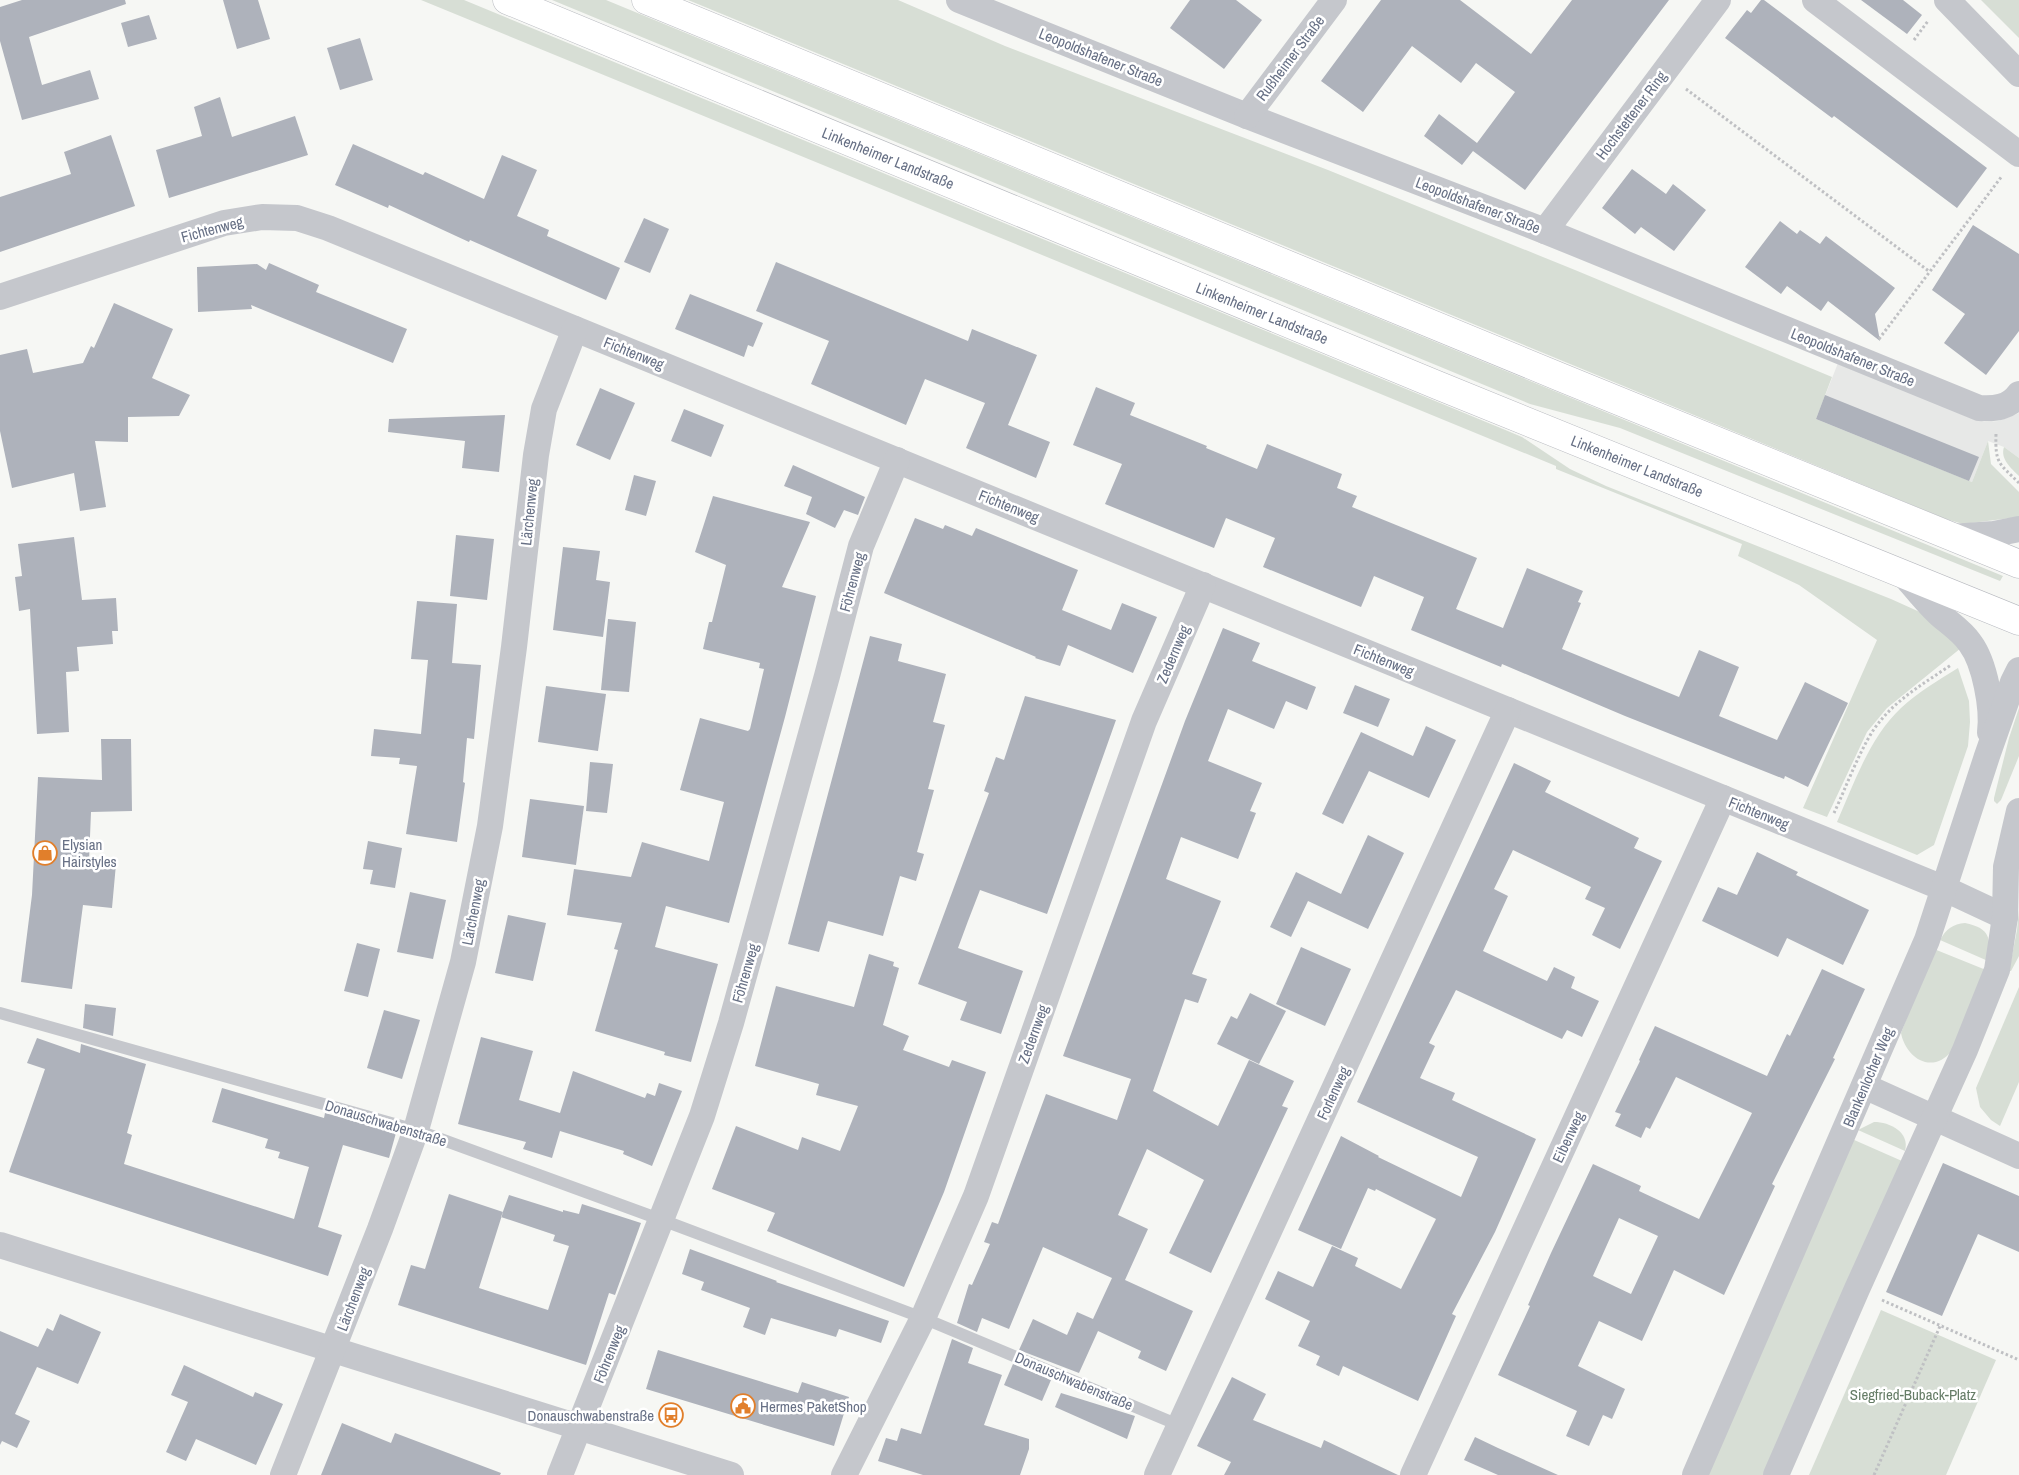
<svg xmlns="http://www.w3.org/2000/svg" width="2019" height="1475" viewBox="0 0 2019 1475" font-family="'Archivo Narrow',sans-serif">
<rect width="100%" height="100%" fill="#f6f7f4"/>
<path fill="#e7e8e7" d="M1838 363 1984 422 1999 421 2019 413V458L2004 447 1988 441 1972 482 1816 419Z"/>
<g fill="#d7ded5">
<path d="M421 0H464L1503 429 1522 437 1570 469 1606 486 1891 599 1922 613 1961 648 1887 708 1867 732 1827 817 1803 808 1877 640 1799 585 1738 556 1742 544 1556 469V466Z"/>
<path d="M552 0H606L2003 576 2000 581 1620 428 1530 404Z"/>
<path d="M688 0H898L1005 46 1328 170 1575 270 1832 377 1816 419 1972 482 1988 441 1991 464 2019 492V517L1963 524 1946 519Z"/>
<path d="M1981 0H2019V38Z"/>
<path d="M2004 447 2019 458V476C2011 468 2000 459 2004 447Z"/>
<path d="M1958 668 1969 701 1970 722 1968 746 1934 845 1917 855 1837 822C1854 783 1870 737 1901 708 1918 692 1939 680 1958 668Z"/>
<path d="M2019 708V756L2001 800 1997 804 1994 801V798L2009 738Z"/>
<path d="M2019 910V956L2011 971H2009L2017 930Z"/>
<path d="M1965 923C1990 928 1991 938 1988 961L1940 940C1946 929 1953 924 1965 923Z"/>
<path d="M1934 949 1986 970 1955 1048C1950 1053 1944 1060 1936 1062 1918 1066 1904 1049 1901 1033Z"/>
<path d="M2019 987V1082L2000 1126 1991 1120 1980 1107 1976 1088Z"/>
<path d="M1874 1122C1890 1122 1910 1132 1905 1151L1858 1130Z"/>
<path d="M1852 1139 1902 1161 1765 1475H1706Z"/>
<path d="M1881 1310 1996 1360 1946 1475H1809Z"/>
</g>
<g fill="#aeb2bb" fill-rule="evenodd">
<path d="M22 0H125L126 4 29 37 42 85 90 70 99 99 22 120 0 41V7Z"/>
<path d="M223 0H258L270 39 237 49Z"/>
<path d="M1190 0H1236L1262 20 1224 69 1170 28Z"/>
<path d="M1381 0H1460L1531 54 1572 0H1669L1525 190 1473 151 1462 165 1424 136 1439 114 1477 143 1515 92 1476 63 1461 83 1412 46 1363 112 1321 81Z"/>
<path d="M1761 0H1764L1987 168 1957 208 1834 116 1832 118 1725 38 1747 10 1751 13Z"/>
<path d="M1861 0H1903L1922 15 1907 34Z"/>
<path d="M149 15 157 39 128 47 121 23Z"/>
<path d="M360 38 373 80 340 90 327 48Z"/>
<path d="M220 97 232 137 295 116 308 155 169 198 156 150 202 136 194 107Z"/>
<path d="M111 135 135 206 0 252V197L71 174 64 152Z"/>
<path d="M353 144 423 175 425 172 484 199 502 155 537 170 517 216 549 230 547 236 620 268 606 300 470 240 469 242 389 205 388 208 335 185Z"/>
<path d="M1632 169 1666 194 1673 184 1706 210 1674 251 1641 227 1635 234 1602 208Z"/>
<path d="M644 218 669 229 650 273 624 262Z"/>
<path d="M1780 221 1797 234 1800 230 1820 244 1826 236 1895 288 1875 314 1880 341 1828 301 1821 311 1787 286 1781 294 1745 267Z"/>
<path d="M1973 225 2019 254V331L1986 375 1944 343 1965 314 1932 290Z"/>
<path d="M776 262 968 341 972 329 1037 355 1008 425 1050 442 1036 478 966 448 985 403 925 379 906 425 811 384 829 341 756 311Z"/>
<path d="M269 263 319 285 316 292 407 329 393 363 251 305 252 309 198 312 197 267 257 264 266 270Z"/>
<path d="M690 294 763 323 753 347 748 345 744 357 675 329Z"/>
<path d="M114 303 173 329 152 378 190 395 179 416 128 417V442L95 441 106 507 80 511 74 473 12 488 0 431V355L27 349 33 373 83 363 91 346 94 348Z"/>
<path d="M1096 387 1135 403 1130 415 1207 446 1206 448 1257 469 1267 444 1342 474 1337 488 1357 496 1352 507 1477 558 1456 609 1503 628 1527 568 1583 591 1578 602 1581 603 1562 649 1679 697 1699 650 1739 667 1719 716 1777 740 1805 682 1848 703 1808 787 1785 776 1784 779 1625 716 1502 664 1501 667 1411 630 1424 597 1374 576 1361 607 1263 567 1275 538 1226 518 1214 548 1105 504 1122 464 1073 445Z"/>
<path d="M600 388 635 403 610 460 576 445Z"/>
<path d="M1825 395 1979 457 1969 481 1816 419Z"/>
<path d="M684 409 724 425 711 457 671 441Z"/>
<path d="M505 415 499 472 462 468 465 441 388 432 389 419Z"/>
<path d="M793 465 865 497 858 515 844 510 835 528 806 514 812 497 784 486Z"/>
<path d="M634 475 656 481 646 516 625 510Z"/>
<path d="M713 496 810 522 782 587 816 596 785 717 729 923 666 906 655 947 718 964 691 1062 664 1055 665 1052 595 1031 618 950 614 949 622 923 567 915 574 869 631 877 642 842 709 861 724 802 680 790 700 718 748 731 750 729 764 669 759 668 760 663 703 649 709 622H712L726 565 695 552Z"/>
<path d="M915 518 943 529 945 525 972 536 976 528 1078 570 1062 610 1111 630 1122 603 1157 617 1133 673 1068 645 1060 666 1035 658 1036 657 884 593Z"/>
<path d="M456 535 494 539 487 600 450 596Z"/>
<path d="M74 537 82 600 116 598 118 631H112L113 644 77 647 79 671 66 672 69 732 37 734 30 609 19 611 15 577 22 576 18 544Z"/>
<path d="M563 547 600 551 596 580 610 582 603 637 553 630Z"/>
<path d="M417 601 457 604 452 663 481 665 474 739 467 738 463 782 465 783 457 842 406 834 417 766 399 764 400 758 371 756 374 729 421 734 428 660 411 659Z"/>
<path d="M608 619 636 622 629 692 601 690Z"/>
<path d="M1223 628 1260 643 1252 661 1316 687 1307 710 1286 701 1274 729 1228 709 1208 761 1262 783 1250 811 1256 813 1238 859 1181 837 1166 879 1221 901 1192 974 1207 979 1198 1003 1185 999 1153 1091 1218 1126 1249 1060 1294 1081 1282 1106 1288 1108 1211 1273 1169 1253 1204 1180 1147 1149 1118 1215 1148 1229 1125 1280 1193 1311 1166 1371 1138 1358 1141 1351 1098 1331 1079 1373 1019 1350 1033 1319 1067 1335 1077 1312 1093 1319 1112 1278 1043 1247 1009 1329 982 1318 977 1332 957 1323 969 1284 972 1285 990 1244 984 1242 992 1222 998 1224 1046 1094 1117 1120 1131 1079 1063 1056 1185 721Z"/>
<path d="M870 636 902 644 898 661 946 674 933 722 945 725 928 789 934 790 917 852 924 854 916 881 900 876 883 936 828 921 819 952 788 944Z"/>
<path d="M1355 685 1390 699 1378 727 1343 713Z"/>
<path d="M546 686 606 694 598 751 538 742Z"/>
<path d="M1025 696 1116 720 1047 914 980 890 968 921 958 948 1023 971 1001 1034 960 1020 967 1002 918 984 989 793 984 791 996 757 1004 760Z"/>
<path d="M1426 726 1456 740 1429 798 1369 771 1343 824 1322 814 1361 732 1413 756Z"/>
<path d="M101 739H131L132 811 91 812 89 861 116 864 112 908 83 905 72 989 21 982 32 895 38 777 102 780Z"/>
<path d="M590 762 613 764 607 813 586 811Z"/>
<path d="M1514 763 1551 781 1545 792 1639 838 1634 848 1662 861 1620 949 1592 935 1605 908 1585 899 1591 887 1513 850 1494 889 1508 896 1483 951 1547 981 1554 967 1575 977 1571 988 1599 1001 1582 1037 1567 1030 1562 1039 1456 990 1429 1043 1435 1046 1420 1078 1455 1093 1452 1100 1536 1139 1495 1232 1452 1314 1456 1316 1418 1401 1343 1366 1339 1376 1316 1365 1320 1356 1298 1346 1310 1321 1265 1299 1278 1271 1313 1287 1332 1246 1358 1258 1355 1266 1401 1289 1436 1219 1376 1189 1375 1191 1368 1188 1341 1249 1298 1230 1341 1136 1379 1156 1378 1157 1461 1197 1478 1157 1357 1102Z"/>
<path d="M530 799 584 806 576 865 522 857Z"/>
<path d="M1368 835 1404 853 1368 929 1308 901 1291 937 1270 927 1296 872 1341 894Z"/>
<path d="M368 841 402 848 395 888 370 884 373 870 363 869Z"/>
<path d="M1757 852 1798 872 1796 875 1869 910 1843 965 1787 938 1778 957 1702 921 1718 887 1737 895Z"/>
<path d="M410 892 446 900 433 959 397 952Z"/>
<path d="M508 915 546 923 533 981 495 973Z"/>
<path d="M357 943 380 949 368 997 344 991Z"/>
<path d="M1301 947 1351 969 1325 1026 1276 1004Z"/>
<path d="M869 954 894 962 893 966 899 968 883 1025 909 1036 903 1050 949 1067 952 1060 986 1072 944 1192 904 1287 767 1231 775 1213 712 1189 736 1126 798 1150 802 1137 840 1151 858 1106 816 1095 819 1084 755 1066 776 986 854 1007Z"/>
<path d="M1822 969 1865 989 1833 1058 1835 1059 1772 1184 1775 1186 1724 1295 1674 1270 1642 1341 1599 1321 1578 1366 1625 1389 1612 1419 1603 1415 1589 1446 1566 1436 1577 1411 1498 1375 1530 1306 1528 1305 1551 1253 1593 1164 1641 1186 1639 1191 1699 1219 1752 1113 1676 1077 1650 1129 1646 1127 1641 1138 1615 1126 1621 1114 1615 1112 1640 1061 1639 1060 1655 1026 1767 1076 1787 1034 1790 1036ZM1619 1218 1658 1236 1631 1294 1593 1276Z"/>
<path d="M1250 993 1286 1011 1259 1064 1217 1044 1231 1016 1237 1019Z"/>
<path d="M85 1004 116 1008 113 1036 83 1028Z"/>
<path d="M384 1010 420 1020 402 1079 367 1068Z"/>
<path d="M481 1037 533 1051 519 1100 560 1113 573 1071 645 1098 647 1093 655 1096 659 1083 682 1091 652 1166 623 1154 624 1151 560 1131 552 1158 523 1149 526 1142 458 1124Z"/>
<path d="M37 1038 80 1053 81 1044 146 1064 127 1133 132 1135 124 1164 294 1219 309 1167 278 1158 280 1152 265 1148 268 1139 212 1122 222 1088 324 1118 325 1113 396 1133 389 1158 343 1145 318 1227 342 1235 328 1276 9 1172 45 1069 27 1063Z"/>
<path d="M1943 1163 2019 1196V1252L1978 1234 1942 1316 1886 1292Z"/>
<path d="M449 1194 503 1212 479 1288 548 1310 569 1246 553 1241 555 1235 501 1217 509 1195 563 1212V1210L579 1214 582 1204 641 1223 615 1295 609 1293 586 1365 398 1305 411 1265 425 1269Z"/>
<path d="M690 1249 777 1281 776 1282 889 1321 881 1343 839 1329 836 1337 771 1318 765 1335 743 1327 750 1308 701 1290 704 1282 682 1274Z"/>
<path d="M60 1314 101 1332 78 1384 37 1367 15 1414 30 1421 17 1448 2 1441 0 1445V1331L38 1347 47 1328 53 1331Z"/>
<path d="M952 1339 973 1348 968 1363 1002 1375 984 1425 1029 1439V1449L1020 1475H923L878 1461 886 1438 897 1441 901 1428 921 1434Z"/>
<path d="M658 1350 798 1393 802 1382 849 1397 834 1446 646 1389Z"/>
<path d="M1013 1364 1051 1380 1042 1401 1004 1385Z"/>
<path d="M184 1365 253 1397 255 1392 283 1404 256 1465 196 1439 186 1461 166 1452 188 1402 171 1395Z"/>
<path d="M1232 1377 1266 1394 1253 1420 1321 1448 1324 1440 1398 1475H1224L1231 1462 1197 1446Z"/>
<path d="M1061 1393 1135 1416 1127 1439 1055 1407Z"/>
<path d="M342 1423 391 1443 395 1433 501 1473 500 1475H321Z"/>
<path d="M1475 1437 1498 1448 1558 1475H1498L1464 1460Z"/>
</g>
<g fill="none" stroke-linecap="round" stroke-linejoin="round">
<g stroke="#b8bac0" stroke-width="29">
<g id="primary">
<path d="M507 0 1437 385 2019 621"/>
<path d="M646 0 1560 377 2019 564"/>
</g>
</g>
<g stroke="#bfc0c3" stroke-width="3" stroke-dasharray="2.5 2.5" stroke-linecap="butt">
<path d="M1914 40 1928 21"/>
<path d="M1686 89 1930 272"/>
<path d="M1879 339 2002 176"/>
<path d="M1996 434C1995 464 1999 463 2019 483"/>
<path d="M1834 813C1846 788 1863 740 1881 720 1900 697 1926 682 1951 665"/>
<path d="M1882 1300 2019 1360"/>
<path d="M1874 1475 1941 1324"/>
</g>
<path stroke="#c5c7cc" stroke-width="12" d="M0 1013 416 1130 662 1220 923 1318 1181 1426"/>
<g stroke="#c5c7cc" stroke-width="26">
<path d="M959 0 1247 116 1545 231 1979 408C1994 409 2009 408 2019 394"/>
<path d="M1815 0 2019 154"/>
<path d="M1947 0 2019 74"/>
<path d="M1247 116 1334 0"/>
<path d="M1545 231 1718 0"/>
<path d="M0 297 224 223 262 217 297 218 328 228 1943 888 2005 917"/>
<path d="M1951 537 1994 534 2019 529"/>
<path d="M1905 576C1916 589 1926 602 1939 614 1949 623 1962 631 1970 643 1985 663 1993 708 1990 732"/>
<path d="M1864 1086 2019 1156"/>
<path d="M0 1245 731 1475"/>
<path d="M283 1475 380 1229 416 1130 463 962 490 826 514 647 536 455 544 409 575 329"/>
<path d="M560 1475 702 1116 731 1023 827 676 861 546 897 460"/>
<path d="M844 1475 923 1318 976 1196 1144 721 1203 585"/>
<path d="M1157 1475 1508 710"/>
<path d="M1413 1475 1723 798"/>
<path d="M1695 1475 1927 940 1987 756 2013 682 2019 670"/>
<path d="M1776 1475 1857 1289 1965 1050 1997 970 2005 917 2006 867 2019 811"/>
</g>
<use href="#primary" stroke="#fff" stroke-width="28"/>
</g>
<defs>
<g id="shop-ring" transform="scale(1.25)"><circle r="9.5" fill="#fff" stroke="#e17f2b" stroke-width="1.5"/><path d="M-5-2.5h2.3a2.7 3.5 0 0 1 5.4 0H5L5.5 6h-11ZM-1.5-2.5h3a1.5 2.3 0 0 0-3 0Z" fill="#e17f2b"/></g>
<g id="civic-ring" transform="scale(1.25)"><circle r="9.5" fill="#fff" stroke="#e17f2b" stroke-width="1.5"/><path d="M-.6-6.5H3V-4.5H.6V-3L4-1V1h2V6H-6V1h2V-1L-.6-3ZM-1.2 2.5V6h2.4V2.5Z" fill="#e17f2b"/></g>
<g id="bus-ring" transform="scale(1.25)"><circle r="9.5" fill="#fff" stroke="#e17f2b" stroke-width="1.5"/><path d="M-5-6H5V4H4V6H2V4H-2V6H-4V4H-5ZM-3.5-4V0h7V-4ZM-3.5 1.2v1.5H-2V1.2ZM2 1.2v1.5H3.5V1.2Z" fill="#e17f2b"/></g>
</defs>
<g fill-rule="evenodd">
<use href="#shop-ring" x="45" y="853"/>
<use href="#civic-ring" x="743" y="1406"/>
<use href="#bus-ring" x="671" y="1415"/>
</g>
<g text-anchor="middle" dominant-baseline="central" stroke-width="5" stroke-linejoin="round" paint-order="stroke">
<g font-size="15" fill="#677085" stroke="#fff">
<text transform="translate(1101 57) rotate(22)">Leopoldshafener Straße</text>
<text transform="translate(1290 58) rotate(-53)">Rußheimer Straße</text>
<text transform="translate(1631 115) rotate(-53)">Hochstettener Ring</text>
<text transform="translate(888 158) rotate(22)">Linkenheimer Landstraße</text>
<text transform="translate(1478 205) rotate(21)">Leopoldshafener Straße</text>
<text transform="translate(212 229) rotate(-15)">Fichtenweg</text>
<text transform="translate(1262 313) rotate(22)">Linkenheimer Landstraße</text>
<text transform="translate(634 353) rotate(22)">Fichtenweg</text>
<text transform="translate(1853 357) rotate(22)">Leopoldshafener Straße</text>
<text transform="translate(1637 466) rotate(22)">Linkenheimer Landstraße</text>
<text transform="translate(1009 506) rotate(22)">Fichtenweg</text>
<text transform="translate(529 512) rotate(-84)">Lärchenweg</text>
<text transform="translate(852 582) rotate(-75)">Föhrenweg</text>
<text transform="translate(1173 654) rotate(-67)">Zedernweg</text>
<text transform="translate(1384 660) rotate(22)">Fichtenweg</text>
<text transform="translate(1759 813) rotate(22)">Fichtenweg</text>
<text transform="translate(473 912) rotate(-79)">Lärchenweg</text>
<text transform="translate(745 973) rotate(-74)">Föhrenweg</text>
<text transform="translate(1033 1034) rotate(-70)">Zedernweg</text>
<text transform="translate(1868 1077) rotate(-67)">Blankenlocher Weg</text>
<text transform="translate(1333 1093) rotate(-65)">Forlenweg</text>
<text transform="translate(386 1123) rotate(17)">Donauschwabenstraße</text>
<text transform="translate(1568 1137) rotate(-65)">Eibenweg</text>
<text transform="translate(353 1299) rotate(-69)">Lärchenweg</text>
<text transform="translate(609 1354) rotate(-68)">Föhrenweg</text>
<text transform="translate(1074 1381) rotate(23)">Donauschwabenstraße</text>
</g>
<g font-size="15" fill="#677085" stroke="#fff" text-anchor="start">
<text x="62" y="844">Elysian<tspan x="62" dy="17">Hairstyles</tspan></text>
<text x="760" y="1406">Hermes PaketShop</text>
<text x="654" y="1415" text-anchor="end">Donauschwabenstraße</text>
</g>
<g font-size="15" fill="#657c66" stroke="#fff">
<text x="1913" y="1394">Siegfried-Buback-Platz</text>
</g>
</g>
</svg>
